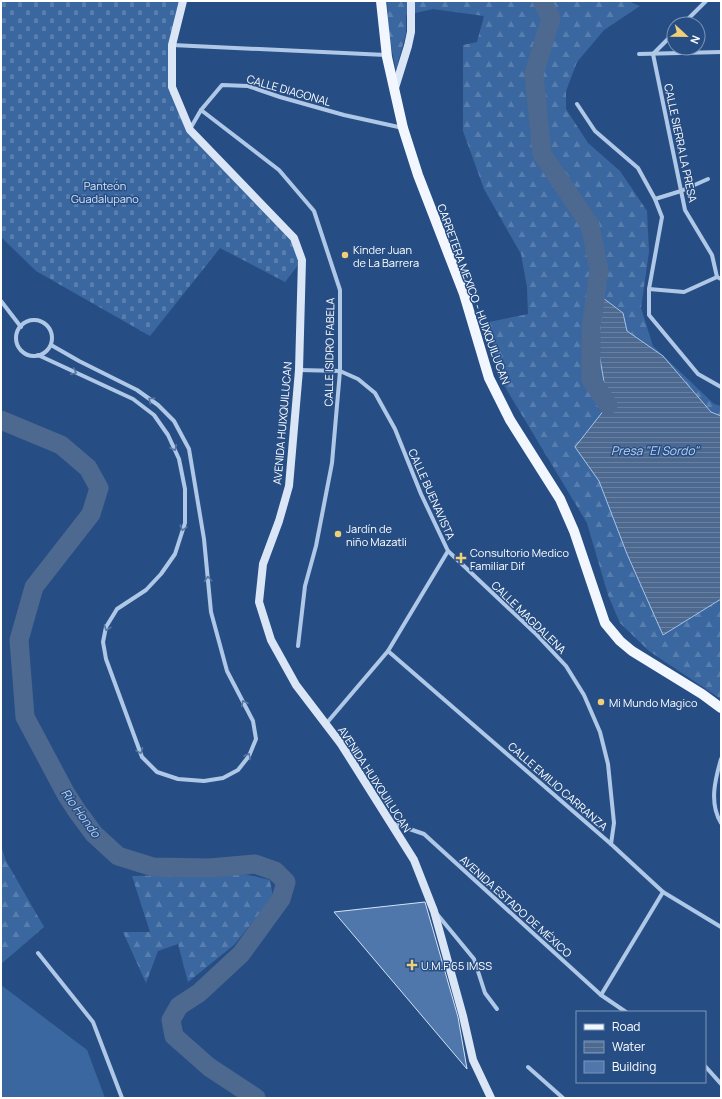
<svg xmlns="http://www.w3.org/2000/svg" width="722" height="1099" viewBox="0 0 722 1099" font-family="Manrope,sans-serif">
<defs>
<pattern id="forest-firs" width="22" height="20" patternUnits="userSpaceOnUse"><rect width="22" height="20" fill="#3b67a0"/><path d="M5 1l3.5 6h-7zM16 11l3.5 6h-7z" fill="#587eae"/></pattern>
<pattern id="cemetery-stones" width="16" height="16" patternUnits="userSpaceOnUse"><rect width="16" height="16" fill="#3b67a0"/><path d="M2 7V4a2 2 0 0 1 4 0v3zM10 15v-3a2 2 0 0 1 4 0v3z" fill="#587eae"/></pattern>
<pattern id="water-rules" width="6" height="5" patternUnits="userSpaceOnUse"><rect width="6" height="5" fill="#4d6990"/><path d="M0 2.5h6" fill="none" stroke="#6880a1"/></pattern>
</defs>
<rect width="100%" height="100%" fill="#274e84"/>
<path fill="#3b67a0" d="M1 985 87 1050 105 1098H1Z"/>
<g fill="url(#forest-firs)">
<path d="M387 1H628L640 6 604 30 577 62 566 91V109L588 143 620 171 647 211 649 252 641 308 653 346 714 404 721 406V699L649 651 620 623 608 595 587 523 499 377 489 322 528 314 527 287 521 254 484 189 463 131V45L477 42 484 16 433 9 406 15V33L396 70 389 36Z"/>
<path d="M1 846 6 861 44 927 1 964Z"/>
<path d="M244 874 270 880 273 897 234 945 188 982 178 944 158 951 146 983 123 932H150L132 876Z"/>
</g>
<path fill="url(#cemetery-stones)" d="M1 1H183L172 45V87L190 130 294 238 302 260 285 282 220 248 150 336 36 271 1 237Z"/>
<path fill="url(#water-rules)" stroke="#a5c3e8" d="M603 298 623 313 627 331 663 356 711 412 721 416V599L663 635 627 554 599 481 575 447 608 405 598 347Z"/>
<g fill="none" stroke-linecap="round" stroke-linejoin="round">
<g stroke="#4d6990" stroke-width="19">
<path d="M542 1 551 18 534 74 542 154 590 225 599 270 591 328V379L608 405"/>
<path d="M1 420 61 445 88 468 99 488 91 514 34 587 19 640 25 717 66 794 77 811 94 834 118 856 153 867 209 868 255 864 275 871 286 882 281 899 241 954 199 993 179 1006 171 1020 174 1036 209 1067 256 1098"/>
</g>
</g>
<path fill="#4f77ab" stroke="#d4e3f6" d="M425 902 458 1017 467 1069 334 912Z"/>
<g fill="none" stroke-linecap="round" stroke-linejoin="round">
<g stroke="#b0c8e7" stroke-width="4">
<path d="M683 24 706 1"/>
<path d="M674 33 653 54 685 210 712 255 717 277"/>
<path d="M172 45 386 55"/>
<path d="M639 54 721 52"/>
<path d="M577 104 595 131 638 168 655 199 662 217 649 289V315L698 374 721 387"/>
<path d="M201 110 279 170 314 211 340 290V371L332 463 316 546 305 586 298 646"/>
<path d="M190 129 201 110 222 85 248 86 280 97 344 115 403 128"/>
<path d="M655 199 681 191 708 179"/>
<path d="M649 289 684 292 717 277 721 279"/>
<path d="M1 301 21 327"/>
<circle cx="34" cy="338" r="18"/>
<path d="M38 355 133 399 154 415 168 435 179 459 185 489V523L175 554 161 574 146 590 117 609 106 627 103 642 106 659 142 757 157 772 178 779 204 781 223 778 238 770 249 756 256 739 253 721 227 671 211 612 204 539 189 449 174 421 158 405 137 390 79 361 51 345"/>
<path d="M299 370 340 371 358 379 375 393 395 429 421 494 448 551 535 633 566 666 584 695 600 732 608 764 614 823 611 844"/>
<path d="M388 651 611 844 663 892 721 927"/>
<path d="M325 725 388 651 448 551"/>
<path d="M721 759C715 780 709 803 721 823"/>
<path d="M392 823 424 834 601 995 626 1012"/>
<path d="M437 914 474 959 485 993 497 1009"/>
<path d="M38 953 93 1022 122 1098"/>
<path d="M601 995 663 892"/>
<path d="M705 1066 721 1084"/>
<path d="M528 1067 563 1098"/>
</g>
<g stroke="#dae6f6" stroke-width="8">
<path d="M183 1 172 45V87L190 130 294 238 302 260 299 370 289 486 279 521 263 564 259 602 271 640 296 685 341 744 414 860 434 911 463 1016 473 1060 491 1098"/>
<path d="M394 91 408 46 411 32V1"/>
</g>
<path stroke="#f2f6fe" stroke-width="10" d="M381 1 387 57 403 128 418 175 464 294 489 378 510 420 560 499 574 531 605 623 620 641 632 651 702 694 721 708"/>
</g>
<defs><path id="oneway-chevron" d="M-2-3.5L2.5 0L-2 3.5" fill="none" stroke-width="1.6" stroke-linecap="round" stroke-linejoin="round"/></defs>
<g stroke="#5779a7">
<use href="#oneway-chevron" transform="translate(74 372) rotate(25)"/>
<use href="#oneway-chevron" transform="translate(151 400) rotate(-143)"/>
<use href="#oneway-chevron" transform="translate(174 448) rotate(64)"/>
<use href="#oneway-chevron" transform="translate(183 528) rotate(106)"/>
<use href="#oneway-chevron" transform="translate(208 579) rotate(-95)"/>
<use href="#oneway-chevron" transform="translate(107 628) rotate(110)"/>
<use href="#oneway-chevron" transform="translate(244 703) rotate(-117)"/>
<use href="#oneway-chevron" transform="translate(140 751) rotate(68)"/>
<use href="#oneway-chevron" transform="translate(248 756) rotate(-61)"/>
</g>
<g fill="#f0cf76" stroke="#274e84" stroke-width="1.5">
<circle cx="345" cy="255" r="4"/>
<circle cx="338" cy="534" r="4"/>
<path d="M459 552h4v4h4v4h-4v4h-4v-4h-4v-4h4z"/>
<circle cx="601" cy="702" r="4"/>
<path d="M410 959h4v4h4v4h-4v4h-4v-4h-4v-4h4z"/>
</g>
<g text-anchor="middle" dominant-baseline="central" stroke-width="3" stroke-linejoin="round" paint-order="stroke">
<g font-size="11" fill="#fff" stroke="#274e84">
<text transform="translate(289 90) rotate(16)">CALLE DIAGONAL</text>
<text transform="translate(681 143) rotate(78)">CALLE SIERRA LA PRESA</text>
<text transform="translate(474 294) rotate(70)">CARRETERA MEXICO - HUIXQUILUCAN</text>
<text transform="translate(329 352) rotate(-89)">CALLE ISIDRO FABELA</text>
<text transform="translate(282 423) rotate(-85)">AVENIDA HUIXQUILUCAN</text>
<text transform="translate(432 494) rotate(66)">CALLE BUENAVISTA</text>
<text transform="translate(529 617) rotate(44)">CALLE MAGDALENA</text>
<text transform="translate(375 779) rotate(57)">AVENIDA HUIXQUILUCAN</text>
<text transform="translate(558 786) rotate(41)">CALLE EMILIO CARRANZA</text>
<text transform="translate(516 906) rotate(42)">AVENIDA ESTADO DE MÉXICO</text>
</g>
<g font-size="11" fill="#d4e3f6" stroke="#274e84">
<text x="105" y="185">Panteón<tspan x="105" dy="13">Guadalupano</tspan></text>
</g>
<g font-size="11" fill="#fff" stroke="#274e84" text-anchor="start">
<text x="353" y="249">Kinder Juan<tspan x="353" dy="13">de La Barrera</tspan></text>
<text x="346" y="528">Jardín de<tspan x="346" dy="13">niño Mazatli</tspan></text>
<text x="470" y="552">Consultorio Medico<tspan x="470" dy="13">Familiar Dif</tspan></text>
<text x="609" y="702">Mi Mundo Magico</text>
<text x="421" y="965">U.M.F 65 IMSS</text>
</g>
<g font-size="12" font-style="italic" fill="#bcd2ef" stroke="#274e84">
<text x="655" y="450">Presa "El Sordo"</text>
<text transform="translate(81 813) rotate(54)">Rio Hondo</text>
</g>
</g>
<rect width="722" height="1099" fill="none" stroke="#ffffff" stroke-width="4"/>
<rect x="576" y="1011" width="130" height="72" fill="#274e84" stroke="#7d95b5"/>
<rect x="584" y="1024" width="20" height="6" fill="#f2f6fe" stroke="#7d95b5"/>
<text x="612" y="1031" font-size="12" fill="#ffffff">Road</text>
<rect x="584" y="1041" width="20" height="12" fill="url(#water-rules)" stroke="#7d95b5"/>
<text x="612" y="1051" font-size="12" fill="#ffffff">Water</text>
<rect x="584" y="1061" width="20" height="12" fill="#4f77ab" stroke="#7d95b5"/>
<text x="612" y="1071" font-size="12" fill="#ffffff">Building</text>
<g transform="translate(686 36) rotate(112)"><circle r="19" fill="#274e84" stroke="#7d95b5"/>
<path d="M0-3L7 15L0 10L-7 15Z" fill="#f0cf76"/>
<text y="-6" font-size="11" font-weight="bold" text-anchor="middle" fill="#ffffff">N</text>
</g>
</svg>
